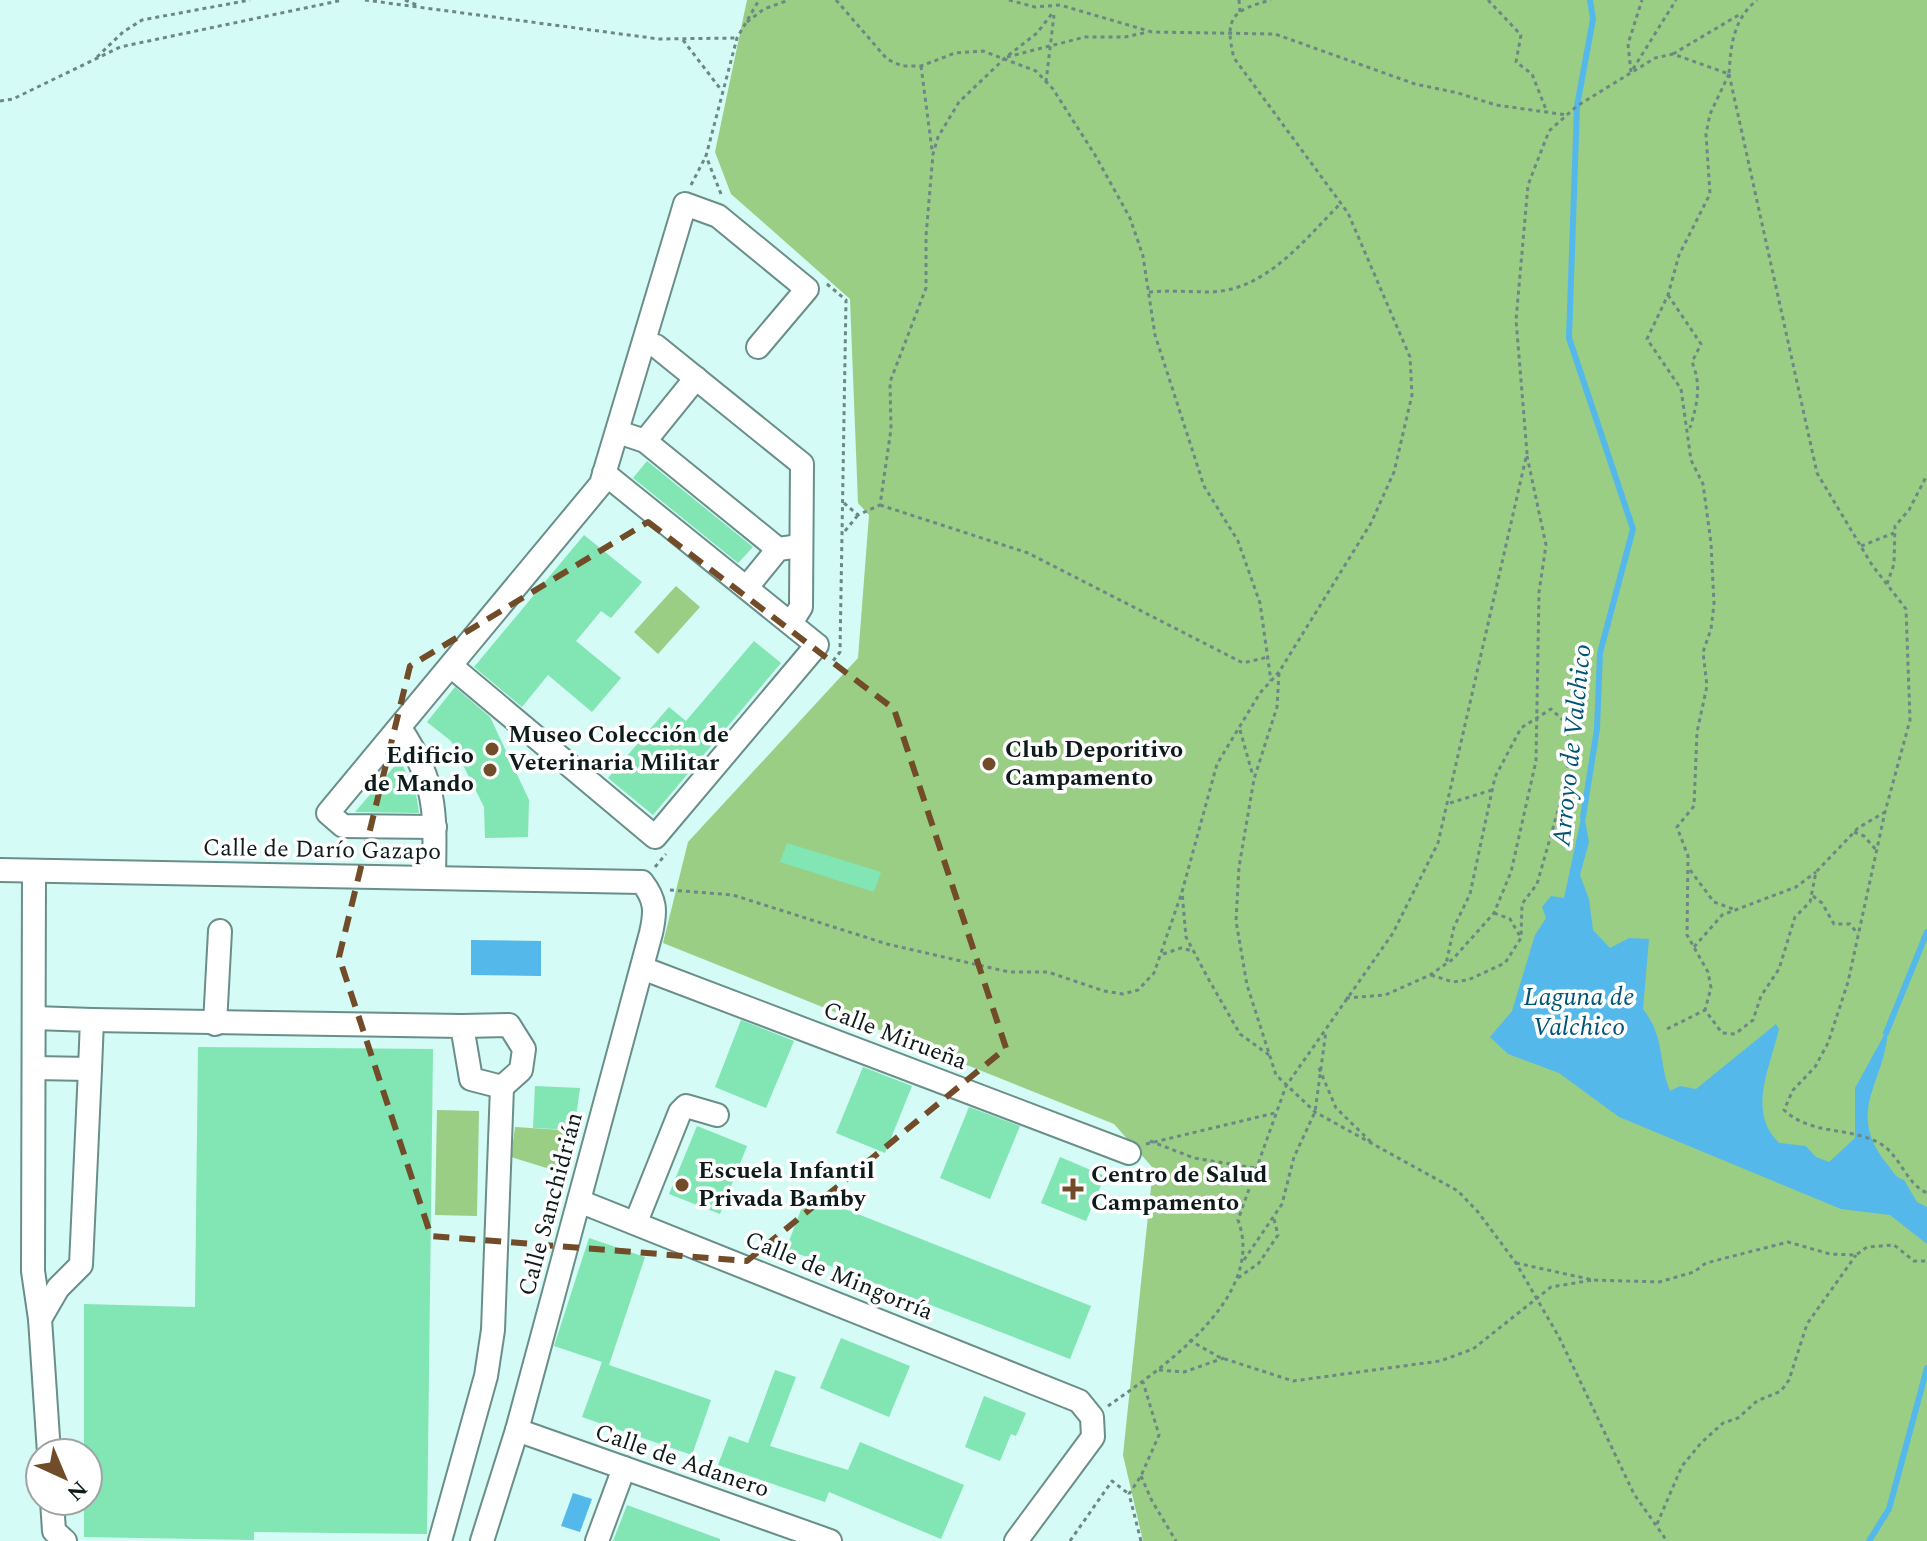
<svg xmlns="http://www.w3.org/2000/svg" width="1927" height="1541" viewBox="0 0 1927 1541" font-family="Spectral,serif">
<rect width="100%" height="100%" fill="#d4fbf5"/>
<g fill="#9ace84">
<path d="M747 0H1927V1541H1143L1123 1455 1153 1168 1114 1124 663 943 688 842 858 658 869 515 858 503 850 299 731 194 715 152Z"/>
<path d="M676 586 700 607 658 654 634 632Z"/>
<path d="M437 1110 479 1111 477 1216 435 1215Z"/>
<path d="M515 1127 577 1131 566 1174 511 1157Z"/>
</g>
<g fill="#55b8eb">
<path d="M1583 809 1589 842 1580 875 1589 899 1593 930 1610 948 1629 938 1649 939 1643 1009C1665 1037 1658 1060 1670 1091L1680 1086 1696 1089 1776 1024 1779 1029C1771 1066 1746 1111 1779 1143L1806 1146 1816 1157 1829 1162 1855 1138V1088L1888 1028C1886 1083 1844 1110 1887 1164 1893 1171 1894 1177 1904 1180L1917 1202 1927 1207V1244L1890 1215 1841 1209 1619 1117 1559 1073 1508 1054 1490 1037 1512 1011 1535 935 1546 918 1542 907 1551 896 1564 898Z"/>
<path d="M471 940 541 941V976L471 975Z"/>
<path d="M573 1493 592 1499 580 1532 561 1526Z"/>
</g>
<g fill="none" stroke-linecap="round" stroke-linejoin="round">
<g stroke="#55b8eb" stroke-width="6">
<path d="M1583 817 1597 729 1600 653 1633 529 1569 338 1577 106 1593 19 1590 0"/>
<path d="M1886 1033 1927 932"/>
<path d="M1869 1541 1889 1509 1927 1368"/>
</g>
</g>
<g fill="#81e5b4">
<path d="M647 461 753 547 738 563 633 478Z"/>
<path d="M584 535 642 582 611 618 601 611 576 641 621 678 592 712 548 675 522 707 474 667Z"/>
<path d="M754 641 781 663 653 815 608 778 669 707 686 721Z"/>
<path d="M455 687 490 717 529 800 528 837 485 838 484 807 451 741 427 722Z"/>
<path d="M400 760 416 794 419 813 355 812Z"/>
<path d="M787 843 881 872 874 892 780 862Z"/>
<path d="M741 1020 794 1041 766 1108 715 1087Z"/>
<path d="M198 1047 433 1049 427 1534 254 1532V1540L84 1537V1501H88V1453H84V1304L195 1307Z"/>
<path d="M863 1067 912 1086 885 1153 836 1133Z"/>
<path d="M535 1086 580 1088 574 1130 533 1128Z"/>
<path d="M969 1107 1020 1126 990 1199 940 1178Z"/>
<path d="M697 1126 747 1146 720 1214 669 1194Z"/>
<path d="M1060 1157 1105 1176 1086 1221 1041 1203Z"/>
<path d="M807 1194 1091 1306 1070 1359 786 1249Z"/>
<path d="M589 1238 645 1257 609 1365 711 1400 692 1455 582 1417 602 1362 554 1346Z"/>
<path d="M841 1338 910 1366 889 1417 820 1388Z"/>
<path d="M775 1370 796 1377 770 1446 848 1470 860 1442 964 1485 941 1539 829 1492 825 1502 718 1465 729 1436 748 1443Z"/>
<path d="M984 1396 1026 1413 1016 1436 1011 1434 1000 1461 965 1447Z"/>
<path d="M627 1505 720 1539V1541H613Z"/>
</g>
<g fill="none" stroke-linecap="round" stroke-linejoin="round">
<g stroke="#6a8e89" stroke-width="26">
<g id="minor">
<path d="M644 343 656 346 802 464 801 607 791 623"/>
<path d="M618 432 645 441 778 549"/>
<path d="M645 441 696 378"/>
<path d="M747 587 778 549 793 547"/>
<path d="M451 666 655 837 817 645 604 473"/>
<path d="M400 728C438 785 435 812 434 878"/>
<path d="M435 827 343 826 328 813 601 484 685 204 718 216 807 289 758 347"/>
<path d="M0 870 642 882C656 900 656 911 651 933L517 1430 482 1541"/>
<path d="M34 871 33 1271 40 1319 49 1453"/>
<path d="M642 968 1129 1153"/>
<path d="M92 1020 462 1026 471 1079 502 1087 493 1330 486 1376 440 1541"/>
<path d="M215 1024 220 931"/>
<path d="M462 1026 509 1025 524 1049 521 1070 502 1087"/>
<path d="M34 1068 90 1069 92 1020 34 1018"/>
<path d="M579 1201 1079 1401 1092 1417 1093 1437 1016 1541"/>
<path d="M636 1222 680 1112 686 1106 717 1115"/>
<path d="M40 1319 58 1288 81 1265 90 1069"/>
<path d="M517 1430 830 1541"/>
<path d="M52 1501 54 1531 65 1541"/>
<path d="M597 1541 624 1468"/>
</g>
</g>
<g stroke="#6d8884" stroke-width="3" stroke-dasharray="4 4" stroke-linecap="butt">
<path d="M365 0 659 39 737 38"/>
<path d="M405 0 417 5"/>
<path d="M836 0 887 59 902 66H921L955 53 983 51 1036 71 1053 89 1095 155 1130 218 1143 256 1155 335 1204 486 1238 541 1260 603 1271 681"/>
<path d="M1009 0 1035 7 1060 5 1152 32 1275 34 1415 84 1458 93 1496 105 1567 115"/>
<path d="M1239 0 1240 12"/>
<path d="M1488 0 1521 35 1516 62 1532 74 1547 112"/>
<path d="M747 22 764 9 789 0"/>
<path d="M683 40 722 91"/>
<path d="M1673 54 1742 13"/>
<path d="M97 57 123 32 142 20 250 0"/>
<path d="M1007 57 1085 37H1125L1148 32"/>
<path d="M921 66 932 150"/>
<path d="M1633 69 1676 0"/>
<path d="M1631 72 1628 44 1642 0"/>
<path d="M1729 74 1710 114 1706 134 1710 194 1679 255 1668 295 1647 339 1681 389 1691 460 1703 484 1711 543 1714 604 1711 629 1703 652 1707 686 1697 732 1694 806 1677 827 1688 856 1687 935 1708 972 1711 988 1705 1010 1722 1033 1735 1034 1753 1020 1761 996 1779 969 1795 917 1810 902 1816 872 1858 828 1885 812"/>
<path d="M1729 74 1817 473 1872 565 1906 609 1910 720 1885 812 1848 982 1828 1043 1815 1067 1793 1090 1784 1110C1812 1136 1848 1126 1879 1143 1900 1154 1905 1183 1927 1193"/>
<path d="M1046 82 1054 15"/>
<path d="M0 101 13 99 120 47 343 0"/>
<path d="M691 185 706 156"/>
<path d="M721 194 706 156 737 38 759 0"/>
<path d="M827 284 846 300 840 652 833 661"/>
<path d="M1149 292C1170 290 1190 292 1211 292 1267 290 1305 239 1341 203"/>
<path d="M1668 295 1701 344 1692 362C1702 386 1697 404 1690 428"/>
<path d="M844 503 858 515 880 505 891 429 890 382 926 288V236L933 154 938 137 959 102 1005 58 1037 33 1054 11"/>
<path d="M880 505 1028 553 1243 663 1268 657"/>
<path d="M845 531 858 515"/>
<path d="M1861 546 1894 533"/>
<path d="M1887 584 1894 564 1895 526 1909 510 1927 475"/>
<path d="M1279 673 1277 707 1254 779 1239 867 1236 921 1247 985 1276 1075 1315 1112 1458 1191 1478 1212 1516 1263 1559 1337 1634 1494 1667 1541"/>
<path d="M1240 730 1253 776"/>
<path d="M1450 803 1492 790"/>
<path d="M1854 832 1864 836 1876 850"/>
<path d="M655 867 666 854"/>
<path d="M1690 870 1714 902 1733 909"/>
<path d="M670 890 733 895 887 944 1009 972H1048L1104 991 1123 994 1138 990 1154 973 1182 892"/>
<path d="M1813 896 1822 903 1834 924H1850L1858 934"/>
<path d="M1494 913 1510 919 1521 938"/>
<path d="M1694 947 1722 915 1796 887 1816 872"/>
<path d="M1163 954 1181 948 1193 951"/>
<path d="M1431 975 1453 982 1468 980 1505 963 1521 938 1522 904 1537 884 1565 786 1569 757 1566 723 1551 709 1521 728 1495 777 1470 894 1454 927 1446 964"/>
<path d="M1346 998 1385 995 1430 975 1453 959 1494 913 1511 872 1536 761 1539 592 1546 545 1527 456"/>
<path d="M1667 1029 1705 1010"/>
<path d="M1269 1055 1240 1034 1209 980 1186 937 1182 892 1217 764 1260 693 1279 672 1371 523 1394 472 1412 395 1410 357 1348 213 1234 58C1224 18 1232 10 1271 0"/>
<path d="M1319 1068 1336 1108 1371 1142"/>
<path d="M1150 1141 1194 1158 1255 1168"/>
<path d="M1146 1144 1275 1113"/>
<path d="M1244 1260 1282 1204 1294 1157 1315 1112 1326 1031"/>
<path d="M1516 1263 1593 1280 1659 1282 1694 1272 1706 1263 1788 1242 1830 1254 1856 1255 1867 1247 1894 1245 1914 1261H1927"/>
<path d="M1238 1278 1259 1263 1278 1235 1274 1219"/>
<path d="M1189 1340 1219 1357 1293 1381 1440 1361 1473 1349 1551 1287 1593 1280"/>
<path d="M1159 1370 1184 1372 1224 1358"/>
<path d="M1108 1406C1162 1368 1267 1297 1238 1220L1286 1086 1393 933 1438 843 1527 453 1516 320 1528 185 1549 131 1577 106 1655 58 1673 54 1729 74C1731 44 1733 20 1757 0"/>
<path d="M1141 1476 1152 1501 1176 1541"/>
<path d="M1657 1524 1682 1466 1701 1443 1723 1423 1738 1418 1757 1401 1781 1391 1789 1380 1807 1324 1856 1255"/>
<path d="M1070 1541 1112 1481 1129 1494"/>
<path d="M1141 1541 1129 1494 1141 1476 1159 1435 1143 1382"/>
</g>
<use href="#minor" stroke="#fff" stroke-width="22"/>
</g>
<path fill="none" stroke="#724c28" stroke-width="6" stroke-dasharray="16 10" stroke-linejoin="round" d="M648 522 894 709 1006 1048 747 1261 431 1236 339 957 410 666Z"/>
<g fill="#724c28" stroke="#fff" stroke-width="3">
<circle cx="492" cy="749" r="8"/>
<circle cx="989" cy="764" r="8"/>
<circle cx="490" cy="770" r="8"/>
<circle cx="682" cy="1185" r="8"/>
<path d="M1069 1177h8v8h8v8h-8v8h-8v-8h-8v-8h8z"/>
</g>
<g text-anchor="middle" dominant-baseline="central" stroke-width="7" stroke-linejoin="round" paint-order="stroke">
<g font-size="24" font-weight="bold" fill="#0d1c1a" stroke="#fff" text-anchor="start">
<text x="508" y="735">Museo Colección de<tspan x="508" dy="28">Veterinaria Militar</tspan></text>
<text x="1005" y="750">Club Deporitivo<tspan x="1005" dy="28">Campamento</tspan></text>
<text x="474" y="756" text-anchor="end">Edificio<tspan x="474" dy="28">de Mando</tspan></text>
<text x="698" y="1171">Escuela Infantil<tspan x="698" dy="28">Privada Bamby</tspan></text>
<text x="1091" y="1175">Centro de Salud<tspan x="1091" dy="28">Campamento</tspan></text>
</g>
<g font-size="24" fill="#0d1c1a" stroke="#fff">
<text transform="translate(322 850) rotate(1)">Calle de Darío Gazapo</text>
<text transform="translate(895 1036) rotate(21)">Calle Mirueña</text>
<text transform="translate(551 1204) rotate(-75)">Calle Sanchidrián</text>
<text transform="translate(839 1276) rotate(22)">Calle de Mingorría</text>
<text transform="translate(682 1461) rotate(19)">Calle de Adanero</text>
</g>
<g font-size="26" font-style="italic" fill="#057" stroke="#fff">
<text transform="translate(1572 745) rotate(-84)">Arroyo de Valchico</text>
<text x="1579" y="997">Laguna de<tspan x="1579" dy="30">Valchico</tspan></text>
</g>
</g>
<g transform="translate(64 1477) rotate(136)"><circle r="38" fill="#ffffff" stroke="#9ea4a3" stroke-width="2"/>
<path d="M0-6L14 30L0 20L-14 30Z" fill="#724c28"/>
<text y="-12" font-size="22" font-weight="bold" text-anchor="middle" fill="#0d1c1a">N</text>
</g>
</svg>
